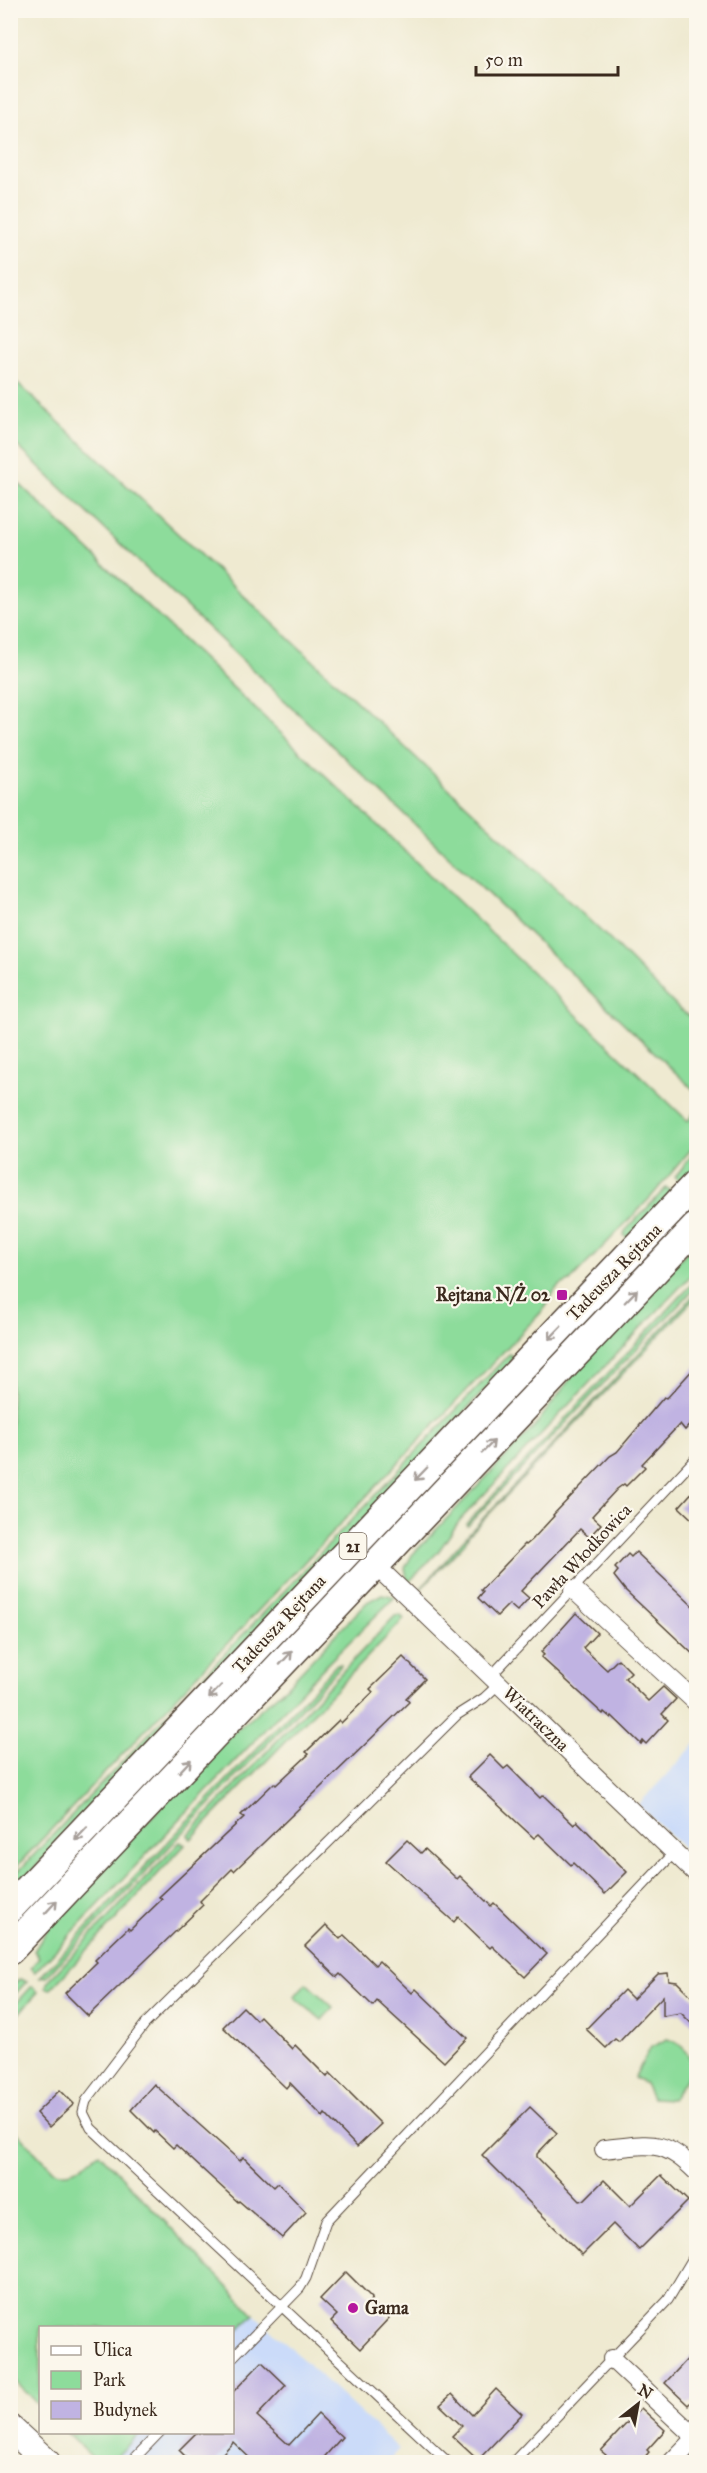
<svg xmlns="http://www.w3.org/2000/svg" width="707" height="2473" viewBox="0 0 707 2473" font-family="'IM FELL Great Primer',serif">
<rect width="100%" height="100%" fill="#fbf7ec"/>
<filter id="ink" filterUnits="userSpaceOnUse"><feTurbulence type="fractalNoise" baseFrequency=".0167" numOctaves="2"/><feDisplacementMap in="SourceGraphic" scale="12" xChannelSelector="R" yChannelSelector="G"/><feConvolveMatrix kernelMatrix="1 2 1 2 8 2 1 2 1" color-interpolation-filters="sRGB"/></filter>
<filter id="wash" filterUnits="userSpaceOnUse"><feTurbulence type="fractalNoise" baseFrequency=".008" numOctaves="4" result="noise"/><feDisplacementMap in="SourceGraphic" scale="24" xChannelSelector="R" yChannelSelector="G"/><feGaussianBlur stdDeviation="1.35" result="paint"/><feColorMatrix in="noise" values="0 0 0 0 0 0 0 0 0 0 0 0 0 0 0 0 0 1.4 0 .05"/><feComposite in="paint" operator="in"/></filter>
<g filter="url(#wash)">
<rect width="100%" height="100%" fill="#efead1"/>
<g fill="#cbdbf9">
<path d="M696 1743V1860L638 1805Z"/>
<path d="M254 2314 399 2449 387 2462H111L140 2433 232 2432 233 2336Z"/>
</g>
<g fill="#8ddc9b" stroke="#64835c" stroke-width="1.5">
<path d="M11 377 606 936 679 1009 696 1021V1092L11 440Z"/>
<path d="M11 476 687 1120 688 1121 696 1111V1140L694 1146 651 1197 570 1281C551 1288 556 1291 547 1305 541 1314 530 1323 523 1331L11 1872Z"/>
<path d="M696 1150V1165L681 1183 675 1177Z"/>
<path d="M666 1188 674 1192 627 1238 624 1235 625 1231Z"/>
<path d="M696 1242V1270L460 1520 438 1552 408 1583 405 1568 412 1555 535 1426 579 1367Z"/>
<path d="M696 1280V1287L467 1526 466 1524Z"/>
<path d="M696 1293V1297L469 1535 464 1544 417 1593 472 1530Z"/>
<path d="M509 1354 513 1356 508 1365 11 1893V1879Z"/>
<path d="M382 1594 395 1597 329 1662 35 1972 31 1968 39 1957 34 1951 52 1922 222 1743 286 1687 367 1602Z"/>
<path d="M400 1615 404 1619 191 1839 188 1835 395 1616Z"/>
<path d="M337 1664H341L339 1668 47 1976 40 1977Z"/>
<path d="M180 1842 185 1845 51 1989 46 1988 47 1982Z"/>
<path d="M19 1979 27 1981 11 1999V1988Z"/>
<path d="M306 1983 333 2007 322 2020 294 1997Z"/>
<path d="M32 1986 38 1992 11 2022V2009Z"/>
<path d="M667 2039C682 2043 690 2052 692 2068L674 2097 672 2099 652 2098 645 2084 634 2078 651 2047Z"/>
<path d="M10 2125 53 2170C72 2178 84 2164 99 2153L254 2314 233 2336 232 2328H40V2407L11 2377Z"/>
<path d="M67 2433H140L111 2462H97Z"/>
</g>
<g id="blocks">
<g fill="#c0b3e2">
<path d="M696 1366V1418L685 1430 680 1424 642 1464 645 1467 626 1486 624 1484 617 1489 592 1516 601 1524 589 1537 580 1529 521 1591 529 1598 517 1611 509 1604 497 1616 478 1598 483 1592 481 1590 525 1544 526 1545 532 1540 554 1516 553 1515 610 1456 617 1452 664 1397 666 1398 668 1397Z"/>
<path d="M696 1488V1523L679 1507Z"/>
<path d="M636 1552 696 1609V1657L625 1590 614 1576 618 1571 615 1568 628 1554 631 1557Z"/>
<path d="M576 1613 597 1633 583 1648 607 1670 618 1659 631 1672 625 1678 648 1701 663 1687 676 1699 662 1714 668 1720 646 1744 643 1741 641 1744 612 1716 611 1718 604 1712 603 1714 541 1657 544 1655 541 1652Z"/>
<path d="M403 1657 425 1679 406 1698 409 1702 234 1871 232 1869 200 1901 203 1905 88 2016 65 1993 97 1962 95 1960 128 1928 130 1930 162 1899 159 1897 244 1817 241 1815 274 1783 276 1785 309 1754 306 1752 339 1720 341 1723 373 1692 370 1689Z"/>
<path d="M490 1755 504 1769 508 1766 540 1798 543 1795 574 1825 577 1821 627 1872 605 1894 573 1863 571 1865 539 1834 534 1838 468 1777Z"/>
<path d="M407 1840 421 1853 425 1849 457 1879 460 1876 491 1906 494 1903 547 1954 525 1977 492 1946 490 1948 458 1917 454 1922 386 1861Z"/>
<path d="M326 1925 340 1939 344 1935 375 1965 379 1961 412 1993 416 1989 467 2038 444 2062 377 2001 373 2006 340 1974 337 1977 305 1946Z"/>
<path d="M668 1973 669 1981 677 1982 696 2001V2028L681 2013 663 2016V1996L619 2042 615 2039 606 2048 586 2029 624 1990 633 1999 658 1974Z"/>
<path d="M243 2007 256 2020 260 2016 292 2049 295 2045 327 2077 330 2073 381 2124 357 2147 325 2114 323 2117 290 2083 286 2088 223 2027Z"/>
<path d="M154 2084 240 2161 243 2157 274 2187 278 2183 306 2212 282 2238 239 2201 238 2202 176 2145 173 2148 155 2131 154 2133 131 2110Z"/>
<path d="M60 2090 74 2104 49 2127 36 2113Z"/>
<path d="M530 2107 557 2133 537 2154V2157L580 2201 584 2200 604 2180 630 2206 661 2175 688 2201 639 2250 613 2224 582 2255 482 2155Z"/>
<path d="M346 2272 372 2298 370 2301 389 2318 360 2349 331 2321 337 2315 320 2299Z"/>
<path d="M696 2350V2397L688 2405 665 2383Z"/>
<path d="M262 2362 286 2385 257 2416 289 2445 318 2414 342 2437 319 2463H255L233 2442 214 2463H192L179 2450 196 2433H232V2393Z"/>
<path d="M496 2389 522 2414 478 2460 452 2436 462 2426 440 2405 452 2394 472 2415Z"/>
<path d="M641 2408 665 2430 647 2450 649 2452 640 2463H599L606 2455 601 2451Z"/>
</g>
</g>
</g>
<g filter="url(#ink)">
<use href="#blocks" fill-opacity="0" stroke="#564739" stroke-width="1.5"/>
<g fill="none" stroke-linecap="round" stroke-linejoin="round">
<g stroke="#564739" stroke-width="11">
<g id="lane">
<path d="M491 1676 696 1458"/>
<path d="M232 2358 300 2288 306 2278 326 2221 675 1852"/>
<path d="M131 2462 160 2432"/>
<path d="M448 2462 91 2128 83 2112 86 2101 145 2024 457 1715 484 1698 499 1684"/>
<path d="M513 2462 668 2300 696 2253"/>
</g>
</g>
<g stroke="#564739" stroke-width="20">
<g id="street">
<path d="M375 1565 696 1873"/>
<path d="M573 1589 696 1702"/>
<path d="M604 2149C649 2145 662 2137 696 2171"/>
<path d="M612 2359 696 2438"/>
<path d="M672 2462 696 2437"/>
</g>
</g>
<g stroke="#564739" stroke-width="28">
<path id="secondary" d="M10 2428 47 2462"/>
</g>
<g stroke="#564739" stroke-width="31">
<g id="primary">
<path d="M10 1908 696 1184"/>
<path d="M10 1950 696 1227"/>
</g>
</g>
<use href="#lane" stroke="#fff" stroke-width="9"/>
<use href="#street" stroke="#fff" stroke-width="18"/>
<use href="#secondary" stroke="#fff" stroke-width="26"/>
<use href="#primary" stroke="#fff" stroke-width="28"/>
</g>
<defs><path id="oneway-shaft" d="M-6 0H5M1.5-3L5.5 0L1.5 3" fill="none" stroke-width="1.6" stroke-linecap="round" stroke-linejoin="round" transform="scale(1.5)"/></defs>
<g stroke="#a79f9a">
<use href="#oneway-shaft" transform="translate(631 1296) rotate(-46)"/>
<use href="#oneway-shaft" transform="translate(555 1333) rotate(134)"/>
<use href="#oneway-shaft" transform="translate(488 1447) rotate(-46)"/>
<use href="#oneway-shaft" transform="translate(421 1474) rotate(134)"/>
<use href="#oneway-shaft" transform="translate(286 1658) rotate(-47)"/>
<use href="#oneway-shaft" transform="translate(215 1692) rotate(133)"/>
<use href="#oneway-shaft" transform="translate(185 1766) rotate(-47)"/>
<use href="#oneway-shaft" transform="translate(81 1834) rotate(133)"/>
<use href="#oneway-shaft" transform="translate(51 1907) rotate(-47)"/>
</g>
</g>
<g fill="#b5179e" stroke="#fbf7ec" stroke-width="2">
<rect x="556" y="1289" width="12" height="12" rx="3"/>
<circle cx="353" cy="2308" r="6"/>
</g>
<g text-anchor="middle" dominant-baseline="central" stroke-width="4.5" stroke-linejoin="round" paint-order="stroke">
<rect fill="#fbf7ec" stroke="#75685c" stroke-width="1.5" x="339.5" y="1533" width="27" height="26" rx="4.5"/>
<g font-size="16" font-weight="bold" fill="#3b2a1e">
<text x="353" y="1546">21</text>
</g>
<g font-size="18" fill="#3b2a1e" stroke="#fbf7ec">
<text transform="translate(614 1272) rotate(-46)">Tadeusza Rejtana</text>
<text transform="translate(582 1556) rotate(-47)">Pawła Włodkowica</text>
<text transform="translate(279 1624) rotate(-47)">Tadeusza Rejtana</text>
<text transform="translate(536 1719) rotate(44)">Wiatraczna</text>
</g>
<g font-size="18" font-weight="bold" fill="#3b2a1e" stroke="#fbf7ec" text-anchor="end">
<text x="550" y="1295">Rejtana N/Ż 02</text>
<text x="365" y="2308" text-anchor="start">Gama</text>
</g>
</g>
<rect width="707" height="2473" fill="none" stroke="#fbf7ec" stroke-width="36"/>
<rect x="39" y="2326" width="195" height="108" fill="#fbf7ec" stroke="#aea59a" stroke-width="1.5"/>
<rect x="51" y="2346" width="30" height="9" fill="#ffffff" stroke="#aea59a" stroke-width="1.5"/>
<text x="93" y="2356" font-size="18" fill="#3b2a1e">Ulica</text>
<rect x="51" y="2371" width="30" height="18" fill="#8ddc9b" stroke="#aea59a" stroke-width="1.5"/>
<text x="93" y="2386" font-size="18" fill="#3b2a1e">Park</text>
<rect x="51" y="2401" width="30" height="18" fill="#c0b3e2" stroke="#aea59a" stroke-width="1.5"/>
<text x="93" y="2416" font-size="18" fill="#3b2a1e">Budynek</text>
<g transform="translate(638 2404) rotate(31)" stroke="#fbf7ec" stroke-width="4.5" paint-order="stroke">
<path d="M0-4.5L10 22L0 15L-10 22Z" fill="#3b2a1e"/>
<text y="-9" font-size="16" font-weight="bold" text-anchor="middle" fill="#3b2a1e">N</text>
</g>
<path d="M476 66v9h142v-9" fill="none" stroke="#3b2a1e" stroke-width="3"/>
<text x="485" y="66" font-size="18" fill="#3b2a1e" stroke="#fbf7ec" stroke-width="4.5" paint-order="stroke">50 m</text>
</svg>
